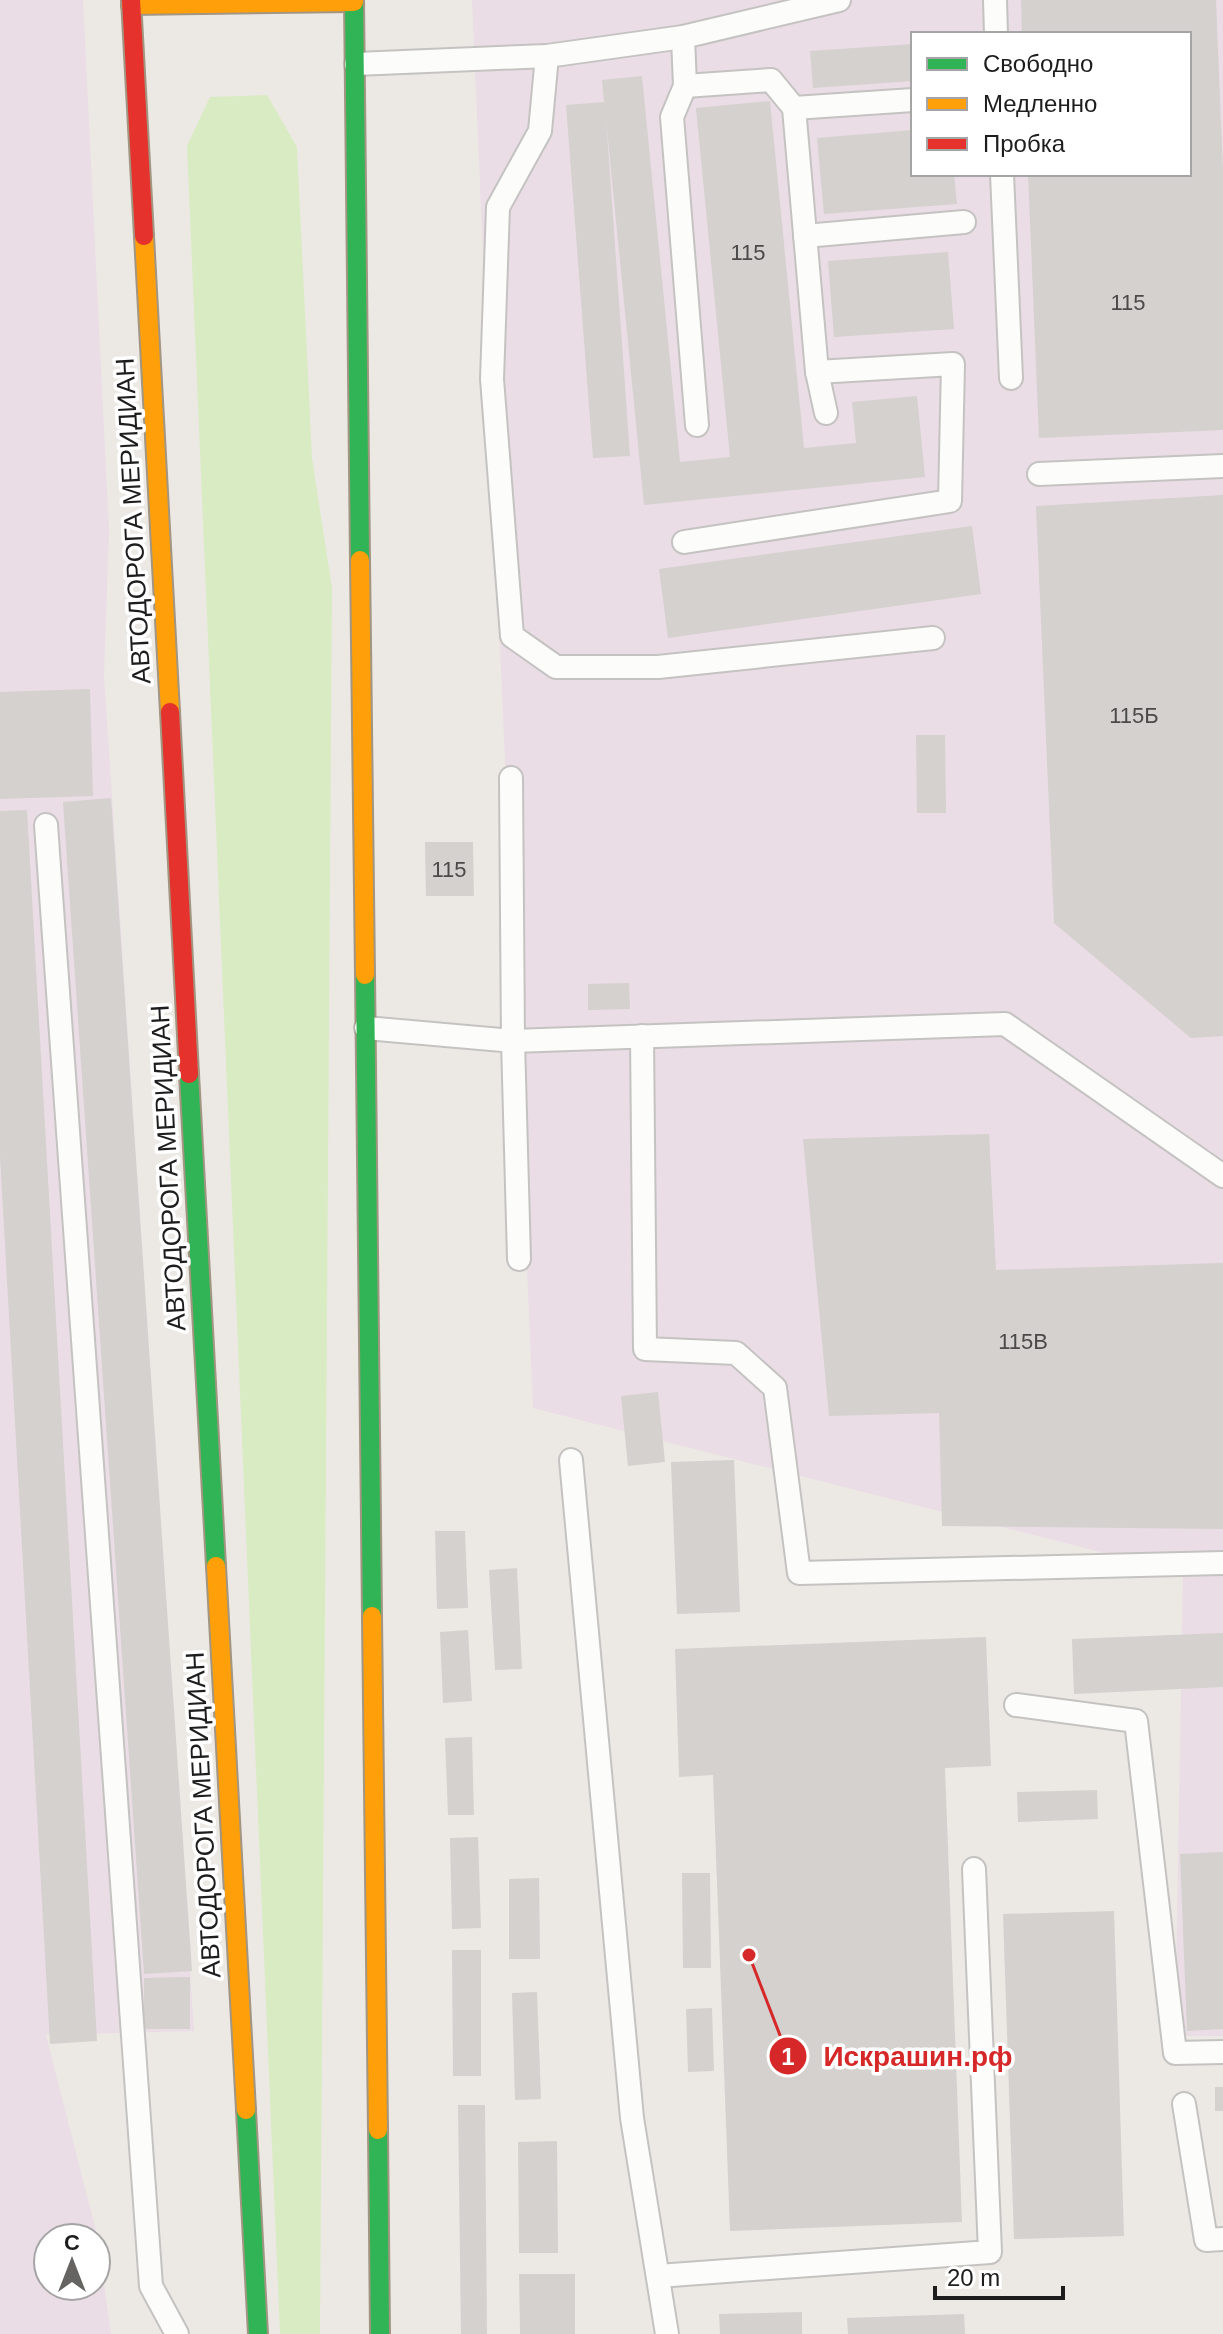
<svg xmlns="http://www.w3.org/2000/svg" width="1223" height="2334" viewBox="0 0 1223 2334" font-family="Arial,sans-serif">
<rect width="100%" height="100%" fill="#ece9e5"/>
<g fill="#eadde5" fill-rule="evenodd">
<path d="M0 0H83L109 531 104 676 194 2031 46 2035 97 2235 111 2334H0ZM48 2238H96V2286H48Z"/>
<path d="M472 0H1223V2036H1175L1183 1573 533 1408ZM913 34H1189V174H913Z"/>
</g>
<path fill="#d9ebc2" d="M267 95 297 147 312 458 332 588 320 2334H280L187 146 210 97Z"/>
<g fill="#d4d1ce">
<path d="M1021 0H1216L1223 171V430L1039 438 1028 174H1189V34H1022Z"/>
<path d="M913 44V81L813 88 810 51Z"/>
<path d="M642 76 680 462 730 457 696 108 770 101 804 448 856 443 852 402 917 396 925 477 644 505 606 119 630 456 593 458 566 105 604 102 602 80Z"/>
<path d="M913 130V174H954L957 204 824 214 817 138Z"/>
<path d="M948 252 954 329 834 337 828 261Z"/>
<path d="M1223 495V1036L1191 1038 1054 923 1036 506Z"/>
<path d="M972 526 981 594 668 638 659 569Z"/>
<path d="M90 689 93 796 0 799V692Z"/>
<path d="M916 735H945L946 813H917Z"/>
<path d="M111 798 192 1971 144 1974 63 802Z"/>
<path d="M27 810 97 2041 50 2044 0 1156V811Z"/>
<path d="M425 842H473L474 896H426Z"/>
<path d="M629 983 630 1009 588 1010V984Z"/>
<path d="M989 1134 996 1270 1223 1263V1529L942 1526 939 1413 829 1416 803 1139Z"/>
<path d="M658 1392 665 1462 628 1466 621 1396Z"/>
<path d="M734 1460 740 1612 677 1614 671 1462Z"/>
<path d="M435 1531H465L468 1608 437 1609Z"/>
<path d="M517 1568 522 1669 495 1670 489 1570Z"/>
<path d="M468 1630 472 1701 443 1703 440 1632Z"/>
<path d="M1223 1633V1687L1074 1694 1072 1639Z"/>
<path d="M986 1637 991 1766 945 1768 962 2222 730 2231 713 1775 679 1777 675 1649Z"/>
<path d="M472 1737 474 1815H448L445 1738Z"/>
<path d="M1097 1790 1098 1819 1018 1822 1017 1792Z"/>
<path d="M478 1837 481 1928 452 1929 450 1838Z"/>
<path d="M1223 1852V2029L1187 2031 1180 1854Z"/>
<path d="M682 1873H710L711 1968H683Z"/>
<path d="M539 1878 540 1959H509V1879Z"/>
<path d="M1114 1911 1124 2236 1014 2239 1003 1914Z"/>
<path d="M452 1950H481V2076H453Z"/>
<path d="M190 1977V2029H144V1978Z"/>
<path d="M537 1992 541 2099 515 2100 512 1993Z"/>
<path d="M712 2008 714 2071 688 2072 686 2009Z"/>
<rect x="1215" y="2087" width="8" height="24"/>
<path d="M458 2105H485L487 2334H461Z"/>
<path d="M557 2141 558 2253H519L518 2142Z"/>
<path d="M519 2274H575V2334H520Z"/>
<path d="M802 2312V2334H720L719 2314Z"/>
<path d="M964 2314 965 2334H848L847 2318Z"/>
</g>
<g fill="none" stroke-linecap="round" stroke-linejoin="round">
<g stroke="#c4c3c1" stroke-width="26">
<g id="lane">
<path d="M995 0 996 34"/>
<path d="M683 37 685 86 672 117 697 425"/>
<path d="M547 56 540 131 498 207 492 379 512 636 556 667H658L933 638"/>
<path d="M356 64 547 56 683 37 839 0"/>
<path d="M685 86 771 80 794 108 817 372 826 413"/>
<path d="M794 108 913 100"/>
<path d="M1002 174 1011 378"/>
<path d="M805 236 964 222"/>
<path d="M1039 474 1223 466"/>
<path d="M684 542 950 501 953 364 817 372"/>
<path d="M511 778 513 1041 519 1259"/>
<path d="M46 825 151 2286 177 2334"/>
<path d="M366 1028 513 1041 1005 1024 1223 1176"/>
<path d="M642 1036 645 1349 736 1353 775 1388 799 1573 1223 1563"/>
<path d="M571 1460 632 2118 667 2334"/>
<path d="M1016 1705 1136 1721 1175 2053 1223 2052"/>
<path d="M1184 2104 1206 2240 1223 2239"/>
<path d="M658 2276 990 2252 974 1869"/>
</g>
</g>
<g stroke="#a29682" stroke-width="22">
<g id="fast">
<path d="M354 0 360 560"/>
<path d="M365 975 372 1616"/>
<path d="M189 1074 216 1566"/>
<path d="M246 2110 258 2334"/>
<path d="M378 2130 380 2334"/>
</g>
</g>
<g stroke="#a29682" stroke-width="22">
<g id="slow">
<path d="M131 5 354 2"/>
<path d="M144 236 170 712"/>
<path d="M360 560 365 975"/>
<path d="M216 1566 246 2110"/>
<path d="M372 1616 378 2130"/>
</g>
</g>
<g stroke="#a29682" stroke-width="22">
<g id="jam">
<path d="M131 0 144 236"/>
<path d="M170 712 189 1074"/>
</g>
</g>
<use href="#lane" stroke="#fcfcfb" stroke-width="22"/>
<use href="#fast" stroke="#30b455" stroke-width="18"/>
<use href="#slow" stroke="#ff9f0a" stroke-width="18"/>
<use href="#jam" stroke="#e5322d" stroke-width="18"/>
</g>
<g text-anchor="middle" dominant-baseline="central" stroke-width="7" stroke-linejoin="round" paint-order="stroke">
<g font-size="22" fill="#4b4a49">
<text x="748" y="252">115</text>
<text x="1128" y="302">115</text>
<text x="1134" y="715">115Б</text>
<text x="449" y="869">115</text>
<text x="1023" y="1341">115В</text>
</g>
<g font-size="26" fill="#1d1d1d" stroke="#fff">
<text transform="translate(133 521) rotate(-93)">АВТОДОРОГА МЕРИДИАН</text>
<text transform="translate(168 1168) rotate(-93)">АВТОДОРОГА МЕРИДИАН</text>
<text transform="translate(203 1815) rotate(-93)">АВТОДОРОГА МЕРИДИАН</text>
</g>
</g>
<path fill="none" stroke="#d62828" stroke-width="3" d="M749 1955L788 2056"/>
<g fill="#d62828" stroke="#fff" stroke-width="3">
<circle cx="749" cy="1955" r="8"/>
<circle cx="788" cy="2056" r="20"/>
</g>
<g font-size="24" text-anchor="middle" font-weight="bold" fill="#fff">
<text x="788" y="2065">1</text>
</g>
<g font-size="28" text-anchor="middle" font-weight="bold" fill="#d62828" stroke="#fff" stroke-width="7" stroke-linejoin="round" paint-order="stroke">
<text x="918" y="2066">Искрашин.рф</text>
</g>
<rect x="911" y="32" width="280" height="144" fill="#ffffff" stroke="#a5a5a5" stroke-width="2"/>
<rect x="927" y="58" width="40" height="12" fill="#30b455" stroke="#a5a5a5" stroke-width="2"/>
<text x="983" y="72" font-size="24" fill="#1d1d1d">Свободно</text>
<rect x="927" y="98" width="40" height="12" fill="#ff9f0a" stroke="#a5a5a5" stroke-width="2"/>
<text x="983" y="112" font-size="24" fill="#1d1d1d">Медленно</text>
<rect x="927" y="138" width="40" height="12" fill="#e5322d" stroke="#a5a5a5" stroke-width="2"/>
<text x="983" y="152" font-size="24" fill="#1d1d1d">Пробка</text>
<g transform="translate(72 2262)"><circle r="38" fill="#ffffff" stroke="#a5a5a5" stroke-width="2"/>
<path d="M0-6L14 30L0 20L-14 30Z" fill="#656463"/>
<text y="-12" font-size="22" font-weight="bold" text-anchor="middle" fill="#1d1d1d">С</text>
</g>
<path d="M935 2286v12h128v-12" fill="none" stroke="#1d1d1d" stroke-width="4"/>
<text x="947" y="2286" font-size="24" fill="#1d1d1d" stroke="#ffffff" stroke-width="6" paint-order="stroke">20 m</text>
</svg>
